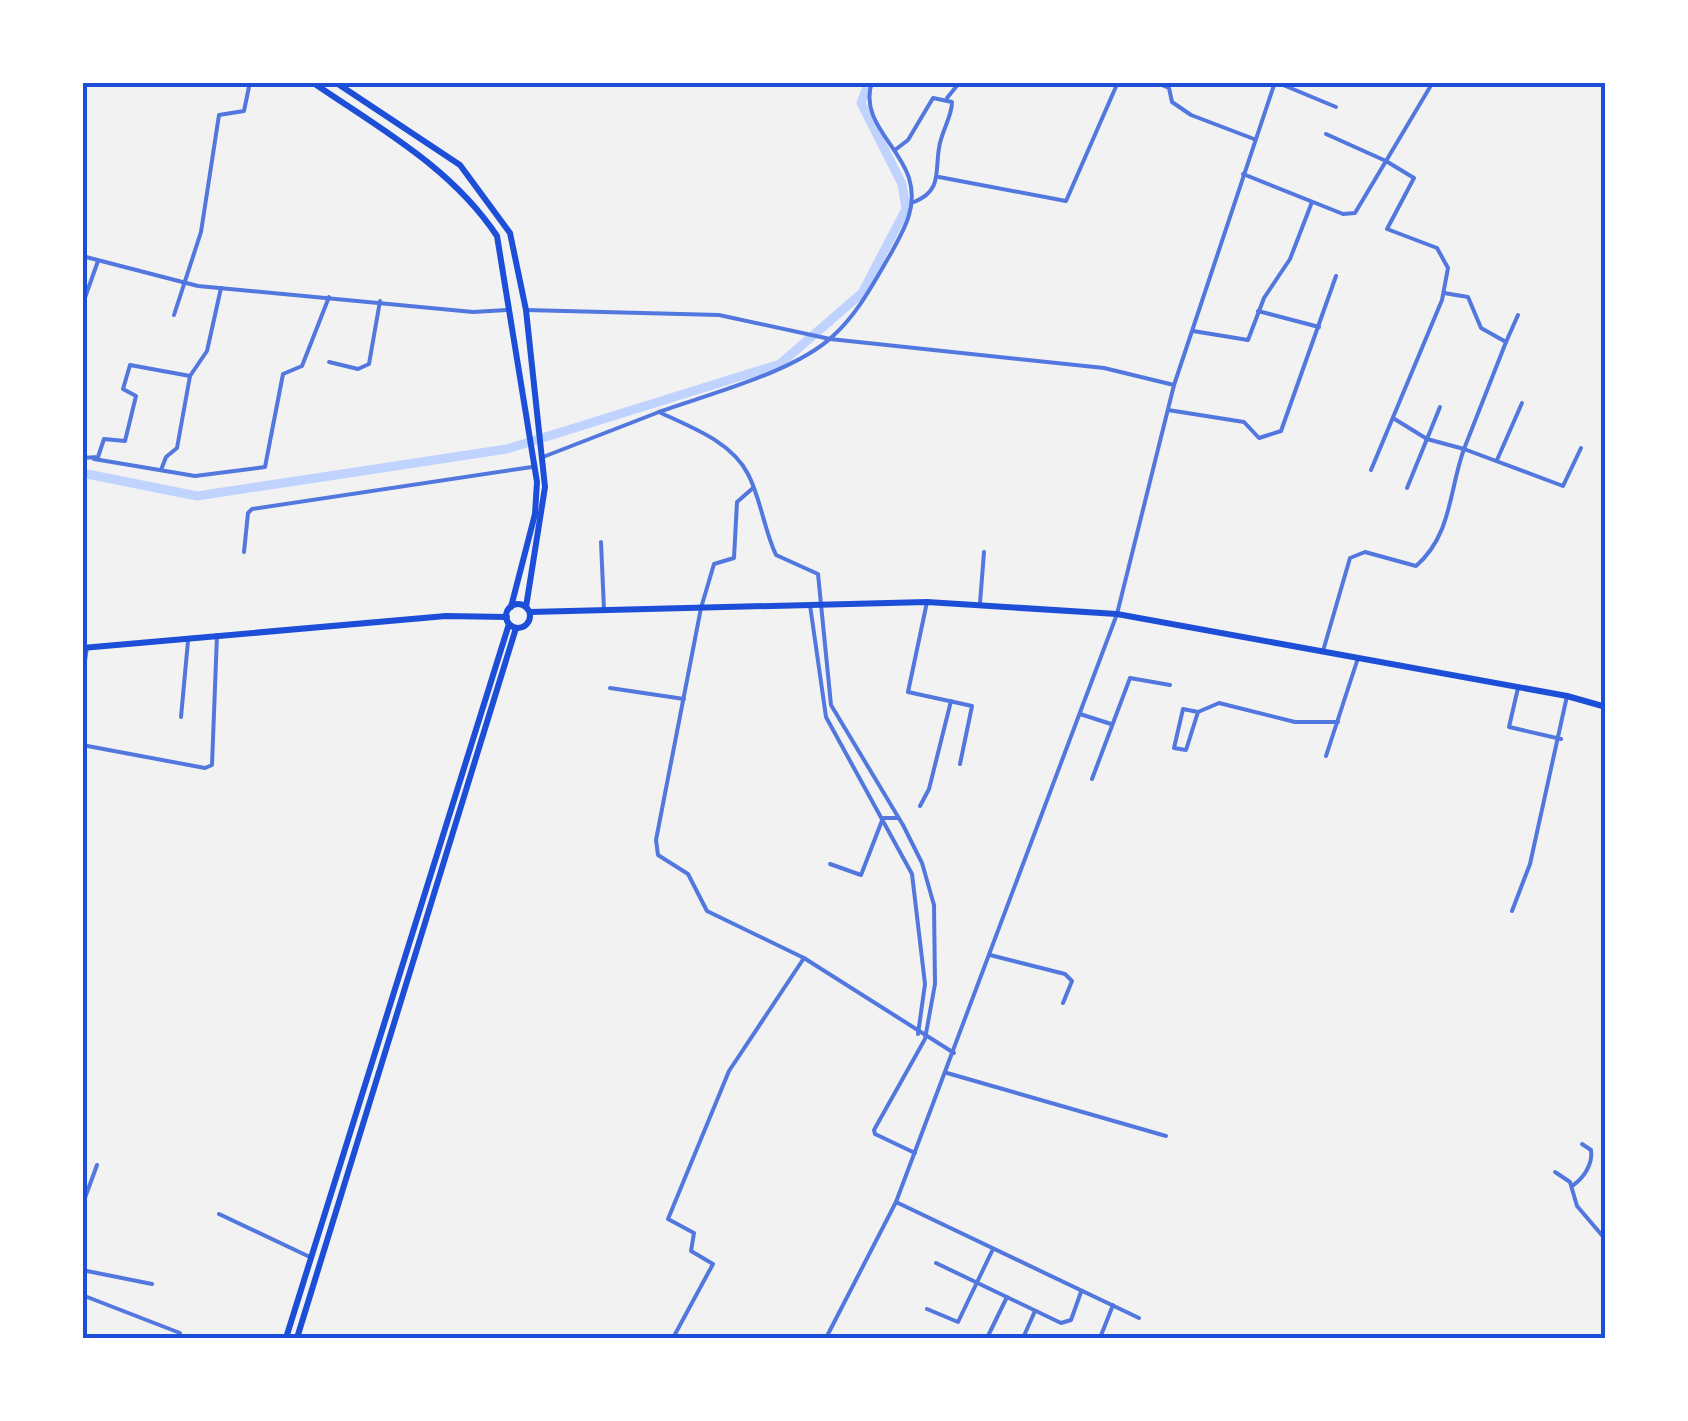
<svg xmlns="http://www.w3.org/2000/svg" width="1688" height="1421" viewBox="0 0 1688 1421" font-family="'Titillium Web',sans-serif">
<rect width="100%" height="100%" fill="#f2f2f2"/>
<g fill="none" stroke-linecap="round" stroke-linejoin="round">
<path stroke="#bfd3fe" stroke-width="9" d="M82 473 197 496 507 449 780 364 862 293 906 209 902 184 861 103 869 82"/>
<g stroke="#5277de" stroke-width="4">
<path d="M1155 82 1169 88 1172 102 1191 115 1254 139"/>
<path d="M1276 82 1336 107"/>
<path d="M947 98 960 82"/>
<path d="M895 150 908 140 933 98 952 102C952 117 941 132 939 148 935 172 942 191 914 202"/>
<path d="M1243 174 1343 214 1355 213 1386 161 1326 134"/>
<path d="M939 177 1066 201 1118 82"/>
<path d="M82 256 198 286 473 312 507 310"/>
<path d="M1444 293 1468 297 1481 328 1506 342 1464 449 1563 486 1581 448"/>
<path d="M82 306 98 261"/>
<path d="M526 310 719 315 830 339 1104 368 1174 385"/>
<path d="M1258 311 1319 327"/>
<path d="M174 315 201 232 219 115 244 111 250 82"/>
<path d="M1193 331 1248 340 1264 298 1290 259 1312 202"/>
<path d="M1506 342 1518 315"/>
<path d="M329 362 358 369 369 364 380 301"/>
<path d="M1168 410 1244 422 1259 438 1281 431 1336 276"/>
<path d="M659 412C709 394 795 372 833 336 858 313 873 284 890 255 904 230 918 207 909 178 898 144 859 120 872 82"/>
<path d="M543 457 659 412C690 427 731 441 748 474 761 499 764 530 776 555L818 574 831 705 903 825 922 863 934 905 935 984 925 1039 874 1130 875 1134 915 1153"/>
<path d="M82 458 98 457 104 439 125 441 136 396 123 389 130 365 190 376"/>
<path d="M94 459 195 476 265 467 283 374 302 366 329 297"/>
<path d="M1497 460 1522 403"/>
<path d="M161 470 166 457 177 448 190 376 207 351 221 288"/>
<path d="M1371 470 1442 300 1448 268 1437 248 1387 229 1414 178 1386 161 1433 82"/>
<path d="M753 488 737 502 734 558 714 564 701 608 656 840 658 855 688 874 707 911 804 958 954 1053"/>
<path d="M1407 488 1440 407"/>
<path d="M601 542 604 610"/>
<path d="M244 552 248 513 252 509 532 467"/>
<path d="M927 602 908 692 972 706 960 764"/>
<path d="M980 603 984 552"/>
<path d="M810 605 826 717 912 874 925 984 918 1034"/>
<path d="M1323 651 1350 558 1365 552 1416 566C1452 535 1449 490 1464 449L1427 439 1393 418"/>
<path d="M82 682 87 647"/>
<path d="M610 688 684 699"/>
<path d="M1518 688 1509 727 1561 739"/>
<path d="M1198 712 1183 709 1174 748 1186 750 1198 712 1219 703 1295 722H1338"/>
<path d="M1080 714 1111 724"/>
<path d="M181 717 188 641"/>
<path d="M82 745 205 768 212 765 217 635"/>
<path d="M1326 756 1358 658"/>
<path d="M1092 779 1130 678 1170 685"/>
<path d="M920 806 929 789 951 701"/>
<path d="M830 864 861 875 883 818H898"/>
<path d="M1512 911 1530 864 1567 696"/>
<path d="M990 955 1065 974 1072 981 1063 1003"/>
<path d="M947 1073 1166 1136"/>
<path d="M1555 1172 1570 1182 1577 1206 1606 1240"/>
<path d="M1572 1186C1584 1178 1593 1164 1591 1150L1582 1144"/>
<path d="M896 1202 1139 1318"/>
<path d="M82 1206 97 1165"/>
<path d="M219 1214 312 1258"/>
<path d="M936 1263 1061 1323 1071 1320 1081 1292"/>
<path d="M82 1270 152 1284"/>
<path d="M82 1295 180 1333"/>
<path d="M927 1309 958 1322 993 1249"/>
<path d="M673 1338 713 1264 691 1251 694 1233 668 1219 729 1071 804 958"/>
<path d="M826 1338 896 1202 1117 614 1174 385 1275 82"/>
<path d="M987 1338 1007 1297"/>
<path d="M1023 1338 1035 1311"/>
<path d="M1100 1338 1113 1305"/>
</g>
<g stroke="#1d4ed8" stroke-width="6">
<path d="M530 612 927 602 1117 614 1567 696 1606 707"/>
<path d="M82 648 446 616 507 617"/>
</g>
<g stroke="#1d4ed8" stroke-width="6">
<path d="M312 82C379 128 451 167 497 236L537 482 535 514 511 607"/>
<path d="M335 82 460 165 510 233 526 310 545 487 526 607"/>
<circle cx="518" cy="616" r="12"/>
<path d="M286 1338 509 624"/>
<path d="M297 1338 516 628"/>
</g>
</g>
<rect width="1688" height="1421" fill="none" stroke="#ffffff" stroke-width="170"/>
<rect x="85" y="85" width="1518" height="1251" fill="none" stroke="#1d4ed8" stroke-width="4"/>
</svg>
